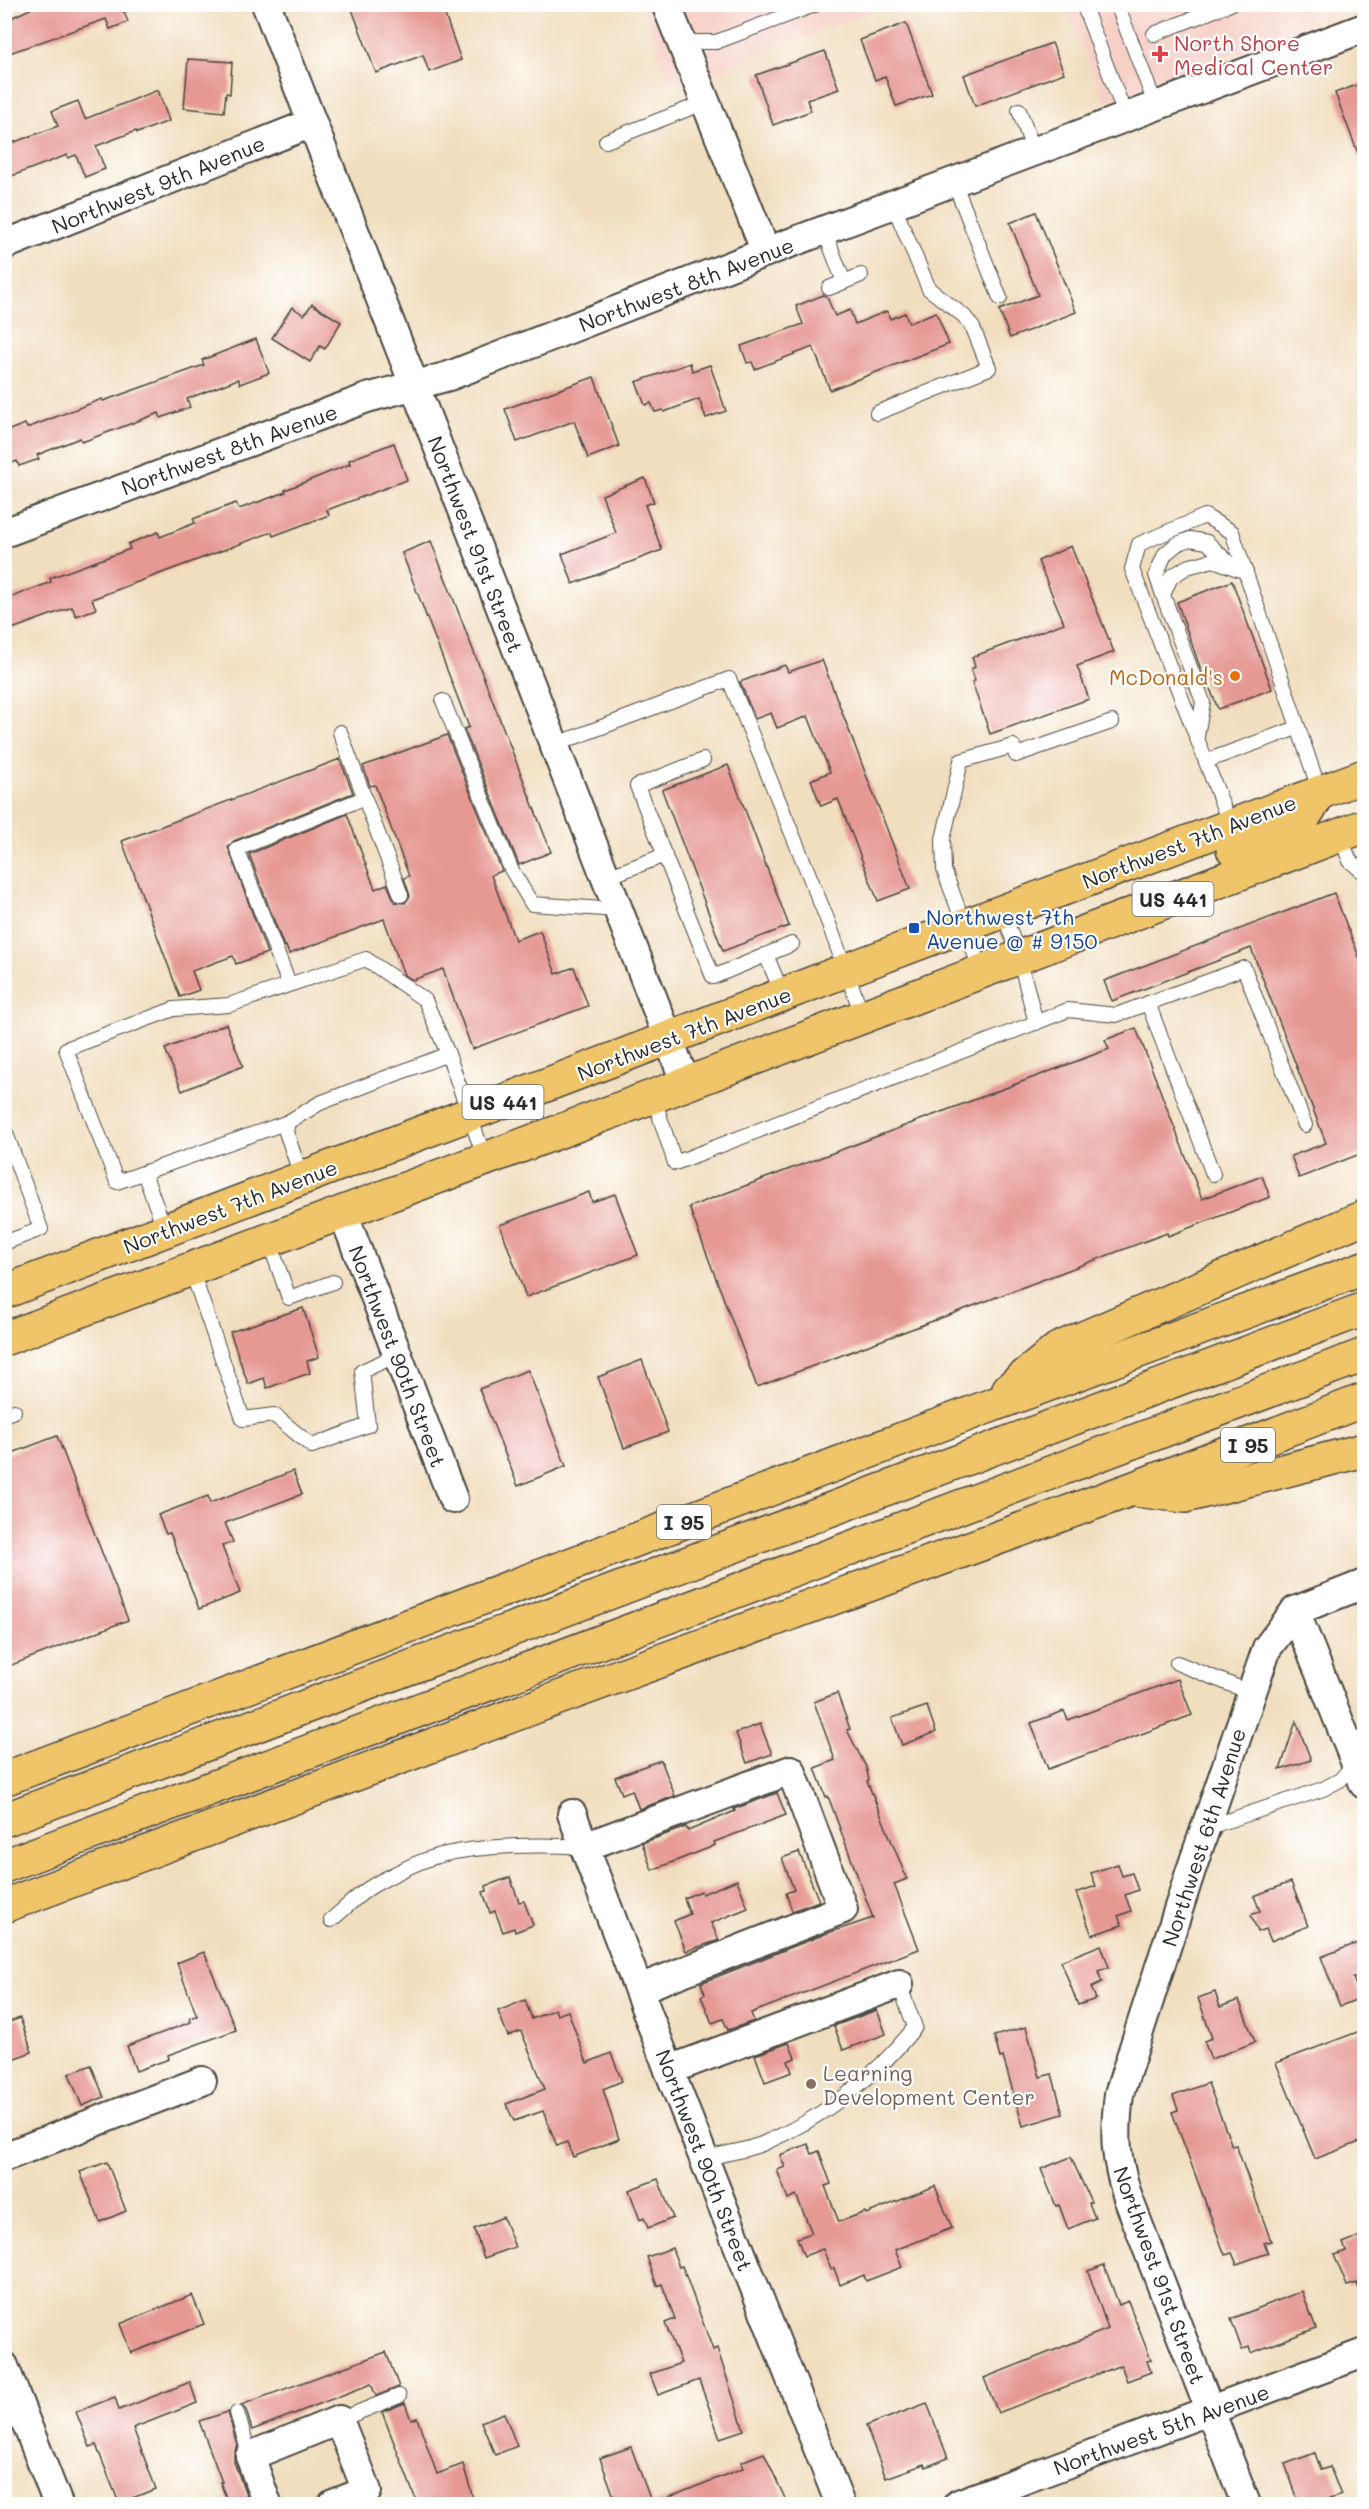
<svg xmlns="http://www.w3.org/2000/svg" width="1369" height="2509" viewBox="0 0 1369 2509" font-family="Mali,sans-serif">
<rect width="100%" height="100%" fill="#fff"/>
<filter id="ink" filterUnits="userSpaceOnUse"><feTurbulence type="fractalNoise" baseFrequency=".0167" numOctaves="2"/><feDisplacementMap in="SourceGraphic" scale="12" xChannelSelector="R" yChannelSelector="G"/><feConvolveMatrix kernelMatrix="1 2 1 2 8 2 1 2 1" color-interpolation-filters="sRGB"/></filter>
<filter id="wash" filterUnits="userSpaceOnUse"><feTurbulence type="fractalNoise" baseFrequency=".008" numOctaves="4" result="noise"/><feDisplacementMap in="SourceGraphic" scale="24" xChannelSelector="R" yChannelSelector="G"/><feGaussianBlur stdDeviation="1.35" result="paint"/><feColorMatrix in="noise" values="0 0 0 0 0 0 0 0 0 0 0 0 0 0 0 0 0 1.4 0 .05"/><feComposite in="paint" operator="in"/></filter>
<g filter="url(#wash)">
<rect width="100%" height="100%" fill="#f1debf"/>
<g fill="#f7d1c8">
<path d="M1364 4 1105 102 1064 5Z"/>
<path d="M641 5H886L708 75 670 82Z"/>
</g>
<g id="blocks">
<g fill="#e69893">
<path d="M41 4H139V7L124 12 128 22 110 29 106 19 4 55V21Z"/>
<path d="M350 4H441L461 60 429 72 423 55 376 73Z"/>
<path d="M906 23 932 94 896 106 885 76 875 80 860 40Z"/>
<path d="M1052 43 1064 73 975 106 964 75Z"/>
<path d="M825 51 839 89 807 100 811 111 773 125 756 75Z"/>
<path d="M188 59 232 62 230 94 226 93 224 112 184 108Z"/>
<path d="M1365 82V164H1362L1335 93Z"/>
<path d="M158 90 169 121 137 133 136 131 96 146 105 169 85 177 76 155 68 158 67 155 4 179V146L58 126 52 111 78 101 85 119Z"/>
<path d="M1036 212 1076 312 1010 338 999 310 1038 295 1010 223Z"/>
<path d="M823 295 827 297 835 316 850 310 855 324 887 311 890 319 905 313 909 323 936 312 949 344 830 390 813 347 755 369 752 362 747 363 741 346 803 324 796 306Z"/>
<path d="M312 304 341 322 325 349 320 346 310 362 272 338 292 307 304 315Z"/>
<path d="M256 339 269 373 240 384 238 379 187 399 190 407 161 418 159 413 82 442 80 438 37 455 39 459 19 466 17 461 4 466V432L25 424 27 428 102 399 103 401 204 365 202 360Z"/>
<path d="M690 363 692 371 710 365 726 411 706 418 699 399 664 412 663 410 655 412 651 403 645 405 636 382Z"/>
<path d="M594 377 619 446 588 458 574 421 517 442 505 409Z"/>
<path d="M394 443 407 480 327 510 329 515 273 536 272 532 92 599 96 609 76 616 72 607 4 632V600L51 582 50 578 130 549 128 544 158 532 160 537 195 523 193 519 236 503 239 509 286 492 285 490 350 464 349 460Z"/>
<path d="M645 478 654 502 645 505 662 550 573 584 562 554 616 533 602 495Z"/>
<path d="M431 541 551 852 519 865 464 729 469 727 402 553Z"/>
<path d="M1071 546 1114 652 1077 666 1089 699 990 734 972 682 975 681 971 669 975 667 972 657 1064 623 1038 561Z"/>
<path d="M1232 581 1272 689 1218 709 1209 686 1207 687 1177 602Z"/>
<path d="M822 660 910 889 878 901 838 799 821 806 811 780 830 772 808 716 777 728 771 713 755 719 740 682 785 665 788 672Z"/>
<path d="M447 735 502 871 491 875 515 940 540 931 556 974 574 967 588 1006 472 1049 443 969 413 980 404 975 384 919 289 954 286 946 284 947 249 854 347 814 375 889 387 884 395 902 405 903 410 896 404 878 409 876 375 785 370 786 363 766Z"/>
<path d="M340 759 353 793 234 841 228 847 267 953 236 964 233 956 192 971 199 990 180 997 122 841Z"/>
<path d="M728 765 789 926 723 951 662 790Z"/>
<path d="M1334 893 1365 972V1152L1299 1178 1291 1156 1326 1143 1251 948 1112 1001 1104 981Z"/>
<path d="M226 1024 243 1066 182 1091 165 1049Z"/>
<path d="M1136 1028 1202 1199 1262 1176 1270 1197 1168 1236 1167 1233 757 1387 689 1207 1109 1049 1105 1040Z"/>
<path d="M589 1192 592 1202 615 1194 638 1255 526 1297 500 1225Z"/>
<path d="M303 1308 319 1357 307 1361 310 1373 267 1388 264 1378 248 1384 230 1332Z"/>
<path d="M642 1360 668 1432 624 1448 598 1377Z"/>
<path d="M528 1370 566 1466 518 1486 479 1389Z"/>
<path d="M57 1436 128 1620 4 1668V1456Z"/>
<path d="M293 1471 302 1494 225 1523 233 1542 222 1546 240 1593 199 1609 170 1533 166 1534 158 1515 208 1496 210 1503Z"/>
<path d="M1178 1679 1192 1715 1048 1769 1031 1723 1064 1711 1068 1720Z"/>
<path d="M837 1693 850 1729 847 1730 866 1767 869 1780 867 1781 907 1879 894 1884 919 1949 751 2013 754 2021 728 2030 723 2019 712 2023 701 1996 705 1994 701 1983 825 1934 873 1918 828 1796 826 1797 815 1768 835 1760 814 1702Z"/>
<path d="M927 1706 936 1732 902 1745 892 1718Z"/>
<path d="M1296 1721 1311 1760 1280 1770Z"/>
<path d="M760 1724 772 1754 747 1763 736 1733Z"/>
<path d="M661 1760 675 1796 639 1809 632 1790 622 1794 615 1777Z"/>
<path d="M777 1793 786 1815 714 1842 715 1845 709 1848 652 1870 642 1843 686 1827 688 1831 735 1811 734 1809Z"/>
<path d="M799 1852 819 1901 792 1911 786 1893 794 1890 782 1858Z"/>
<path d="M1118 1864 1122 1876 1132 1873 1138 1890 1125 1895 1131 1911 1118 1916 1122 1925 1092 1935 1076 1893 1096 1886 1091 1873Z"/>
<path d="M510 1877 519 1902 524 1901 533 1925 515 1932 514 1928 503 1932 495 1911 490 1913 483 1892 487 1891 486 1886Z"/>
<path d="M737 1880 748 1908 711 1923 719 1940 686 1951 674 1921 690 1914 684 1898 701 1891 702 1894Z"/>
<path d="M1291 1882 1308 1926 1271 1941 1266 1929 1258 1932 1251 1915 1260 1911 1254 1896Z"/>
<path d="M1365 1940V1974L1353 1978 1361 1998 1340 2006 1321 1957Z"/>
<path d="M1101 1945 1109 1967 1098 1971 1102 1982 1091 1987 1096 1999 1078 2005 1061 1961Z"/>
<path d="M204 1952 236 2030 168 2055 169 2059 136 2071 127 2046 191 2022 190 2018 197 2016 177 1963Z"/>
<path d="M1215 1992 1220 2007 1239 2000 1255 2042 1211 2059 1204 2041 1212 2038 1198 1998Z"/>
<path d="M525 2000 532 2019 555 2009 557 2015 568 2011 587 2063 611 2053 622 2081 603 2089 619 2139 573 2157 567 2142 557 2146 543 2111 514 2121 506 2104 545 2089 521 2031 508 2036 498 2011Z"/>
<path d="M877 2010 886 2034 843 2050 834 2026Z"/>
<path d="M20 2018 32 2052 4 2062V2024Z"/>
<path d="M1026 2027 1040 2077 1052 2074 1063 2114 1023 2126 1003 2057 1000 2058 994 2036Z"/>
<path d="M1365 2029V2140L1315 2159 1276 2063Z"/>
<path d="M789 2043 795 2058 788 2061 792 2072 765 2082 755 2055Z"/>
<path d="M91 2065 104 2097 82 2106 69 2074Z"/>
<path d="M1208 2083 1232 2146 1236 2145 1271 2241 1264 2243 1268 2253 1237 2264 1232 2253 1225 2255 1172 2112 1178 2110 1173 2096Z"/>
<path d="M808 2144 812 2154 819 2151 831 2184 825 2186 839 2222 865 2212 866 2214 935 2186 952 2228 895 2250 902 2267 866 2281 864 2275 840 2285 834 2268 831 2269 823 2249 804 2256 797 2238 812 2233 796 2195 788 2199 777 2170 785 2167 780 2155Z"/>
<path d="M1071 2157 1091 2202 1089 2203 1095 2218 1068 2229 1059 2205 1056 2206 1041 2169Z"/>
<path d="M107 2162 126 2211 100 2222 80 2172Z"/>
<path d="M658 2179 673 2218 648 2228 644 2218 640 2220 629 2190Z"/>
<path d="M503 2217 515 2247 484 2258 474 2229Z"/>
<path d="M1365 2234V2296L1361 2297 1357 2283 1347 2286 1334 2255 1346 2251 1343 2243Z"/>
<path d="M672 2248 679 2267 682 2266 687 2279 713 2350 717 2348 744 2430 720 2438 699 2380 658 2395 650 2374 681 2363 665 2323 675 2319 662 2284 657 2286 647 2257Z"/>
<path d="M1104 2265 1119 2305 1128 2301 1151 2360 1147 2361 1151 2372 1127 2381 1121 2365 998 2413 984 2378 1108 2329 1088 2271Z"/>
<path d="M1302 2291 1316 2328 1251 2353 1249 2347 1242 2350 1231 2319Z"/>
<path d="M192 2295 204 2324 131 2353 120 2324Z"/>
<path d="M386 2352 399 2387 376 2396 371 2384 252 2430 246 2410 241 2405Z"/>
<path d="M190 2382 197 2403 133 2428 156 2489 119 2503 96 2445 90 2447 76 2412 115 2397 119 2410Z"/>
<path d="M405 2403 411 2420 417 2418 437 2474 463 2464 475 2505H418L382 2412Z"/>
<path d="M927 2403 948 2458 926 2467 925 2464 886 2478 866 2426Z"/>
<path d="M228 2412 237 2445 234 2453V2462L250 2505H229L220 2482H222L199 2421Z"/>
<path d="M504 2413 517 2446 495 2455 481 2422Z"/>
<path d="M631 2447 652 2504 743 2468 741 2462 764 2453 788 2505H617L600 2458Z"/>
<path d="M1315 2453 1321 2470 1330 2467 1341 2495 1314 2505H1300L1285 2464Z"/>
</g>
</g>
</g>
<g filter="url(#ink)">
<use href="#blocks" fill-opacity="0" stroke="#494641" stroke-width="1.5"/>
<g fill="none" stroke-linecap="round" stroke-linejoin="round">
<g stroke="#494641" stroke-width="16">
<g id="lane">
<path d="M1083 4 1126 117"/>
<path d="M1117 4 1156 106"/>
<path d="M1154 34 1230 4"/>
<path d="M682 42H716L817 4"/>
<path d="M1019 110 1034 152"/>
<path d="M606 141 706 102"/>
<path d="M954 182 1000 298"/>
<path d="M824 230 844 282"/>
<path d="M829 288 861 275"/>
<path d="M877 413 989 368 973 328 964 316 929 289 893 204"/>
<path d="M1163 595 1156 575 1165 554 1177 544 1190 539 1207 542 1229 563"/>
<path d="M443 701 511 869 532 904 618 910"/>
<path d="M340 732 401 895"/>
<path d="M1197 736 1203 702 1163 595 1171 577 1187 567 1213 560 1246 572"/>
<path d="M554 745 729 679 827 919 863 1017"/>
<path d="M703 760 637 786 713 977 792 944"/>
<path d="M1206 761 1297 728"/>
<path d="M1231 827 1132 569 1139 544 1205 516 1232 532 1320 792"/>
<path d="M1340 836 1350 861 1364 873"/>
<path d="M605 878 665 855"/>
<path d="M1003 911 1019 957 1036 1023"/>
<path d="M766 955 783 995"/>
<path d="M981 971 944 870 943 839 961 761 1013 746 1016 755 1112 722"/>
<path d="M289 984 237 849 364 798"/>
<path d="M1148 1003 1213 1174"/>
<path d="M653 1096 675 1163 1068 1010 1116 1015 1244 968 1305 1125"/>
<path d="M288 1122 117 1182 66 1049 174 1009 229 1005 366 959 425 1000 448 1054 485 1159"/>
<path d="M4 1128 41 1229 4 1243"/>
<path d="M144 1173 165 1230"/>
<path d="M302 1178 286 1132 288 1122 320 1103 448 1054"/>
<path d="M269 1241 289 1298 333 1282"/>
<path d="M191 1269 243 1419 274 1415 312 1446 368 1425 362 1371 397 1355"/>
<path d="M4 1415 14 1411"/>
<path d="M1177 1663 1252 1693"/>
<path d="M1206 1828 1323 1789 1340 1780 1356 1762"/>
<path d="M331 1920C345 1909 358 1894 374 1885 395 1873 418 1861 441 1855 483 1845 541 1844 584 1847"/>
<path d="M704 2158C723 2154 744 2151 762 2144 822 2119 875 2078 915 2027L899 1984"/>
<path d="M237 2413 250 2456"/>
<path d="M339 2420 399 2396"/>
</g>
</g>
<g stroke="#494641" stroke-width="32">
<g id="street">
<path d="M266 4 686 1084"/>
<path d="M666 4 766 252"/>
<path d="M4 245 312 123"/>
<path d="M4 533 367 398 449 376 766 252 1364 28"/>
<path d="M343 1213 453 1499"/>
<path d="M1295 1611 1364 1784"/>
<path d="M572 1814 669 2070 840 2504"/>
<path d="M584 1847 791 1770 843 1909 639 1989"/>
<path d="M669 2070 899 1984"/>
<path d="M4 2157 202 2081"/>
<path d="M4 2366 58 2504"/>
<path d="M267 2504 250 2456 339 2420 367 2491 333 2504"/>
<path d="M958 2504 1364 2353"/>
<path d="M1246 2504 1128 2198C1115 2157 1114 2136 1119 2094L1190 1873 1267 1648 1295 1611 1364 1584"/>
</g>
</g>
<g stroke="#494641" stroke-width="36">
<g id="primary">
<path d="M1233 849 1299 825 1320 792"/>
<path d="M4 1292 847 970 1364 776"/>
<path d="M4 1339 686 1084 1364 826"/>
</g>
</g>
<g stroke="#494641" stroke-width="36">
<g id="highway">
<path d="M1009 1389 1058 1349 1364 1217"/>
<path d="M1136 1490 1185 1496 1364 1450"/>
<path d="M4 1779 987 1407 1364 1268"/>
<path d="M4 1820 1364 1309"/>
<path d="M4 1866 1364 1355"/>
<path d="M4 1906 553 1700 1132 1489 1364 1400"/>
</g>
</g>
<use href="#lane" stroke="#fff" stroke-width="14"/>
<use href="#street" stroke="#fff" stroke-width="28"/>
<use href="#primary" stroke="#f0c469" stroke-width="33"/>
<use href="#highway" stroke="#f0c469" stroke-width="33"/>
</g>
</g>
<path fill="#e0444e" stroke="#fff" stroke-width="2" d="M1157 45h6v6h6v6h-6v6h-6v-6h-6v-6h6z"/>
<circle fill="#e8710a" stroke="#fff" stroke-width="2" cx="1235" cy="676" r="6"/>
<rect fill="#1a4fb4" stroke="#fff" stroke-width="2" x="908" y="922" width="12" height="12" rx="3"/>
<circle fill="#8d6e63" stroke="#fff" stroke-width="2" cx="811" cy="2084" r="6"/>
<g text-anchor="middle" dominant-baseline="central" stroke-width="4.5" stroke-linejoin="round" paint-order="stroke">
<g fill="#fff" stroke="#6b6b6b" stroke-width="1.5">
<rect x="1132.5" y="882" width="81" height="34" rx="4.5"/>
<rect x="462.5" y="1085" width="81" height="34" rx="4.5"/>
<rect x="1221" y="1428" width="54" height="34" rx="4.5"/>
<rect x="657" y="1505" width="54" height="34" rx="4.5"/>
</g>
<g font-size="20" font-weight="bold" fill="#2b2b2b">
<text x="1173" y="899">US 441</text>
<text x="503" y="1102">US 441</text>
<text x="1248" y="1445">I 95</text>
<text x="684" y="1522">I 95</text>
</g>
<g font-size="21" fill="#be3a42" stroke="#fff" text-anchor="start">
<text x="1174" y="42">North Shore<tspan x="1174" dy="24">Medical Center</tspan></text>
</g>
<g font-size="21" fill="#2b2b2b" stroke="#fff">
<text transform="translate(158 184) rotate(-22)">Northwest 9th Avenue</text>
<text transform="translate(686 284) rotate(-21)">Northwest 8th Avenue</text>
<text transform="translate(229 449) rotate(-20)">Northwest 8th Avenue</text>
<text transform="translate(476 544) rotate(69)">Northwest 91st Street</text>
<text transform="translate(1189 841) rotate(-21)">Northwest 7th Avenue</text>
<text transform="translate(684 1033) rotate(-21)">Northwest 7th Avenue</text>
<text transform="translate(230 1206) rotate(-21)">Northwest 7th Avenue</text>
<text transform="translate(398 1356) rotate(69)">Northwest 90th Street</text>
<text transform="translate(1203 1837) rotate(-72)">Northwest 6th Avenue</text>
<text transform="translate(705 2160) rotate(69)">Northwest 90th Street</text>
<text transform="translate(1160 2275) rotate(70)">Northwest 91st Street</text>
<text transform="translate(1161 2429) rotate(-20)">Northwest 5th Avenue</text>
</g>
<g font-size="21" fill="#c56008" stroke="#fff" text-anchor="end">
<text x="1223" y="676">McDonald's</text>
</g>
<g font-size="21" fill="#164399" stroke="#fff" text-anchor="start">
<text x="926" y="916">Northwest 7th<tspan x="926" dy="24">Avenue @ # 9150</tspan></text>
</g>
<g font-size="21" fill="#785e54" stroke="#fff" text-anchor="start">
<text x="823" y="2072">Learning<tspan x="823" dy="24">Development Center</tspan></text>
</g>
</g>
<rect width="1369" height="2509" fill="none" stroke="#fff" stroke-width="24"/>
</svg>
